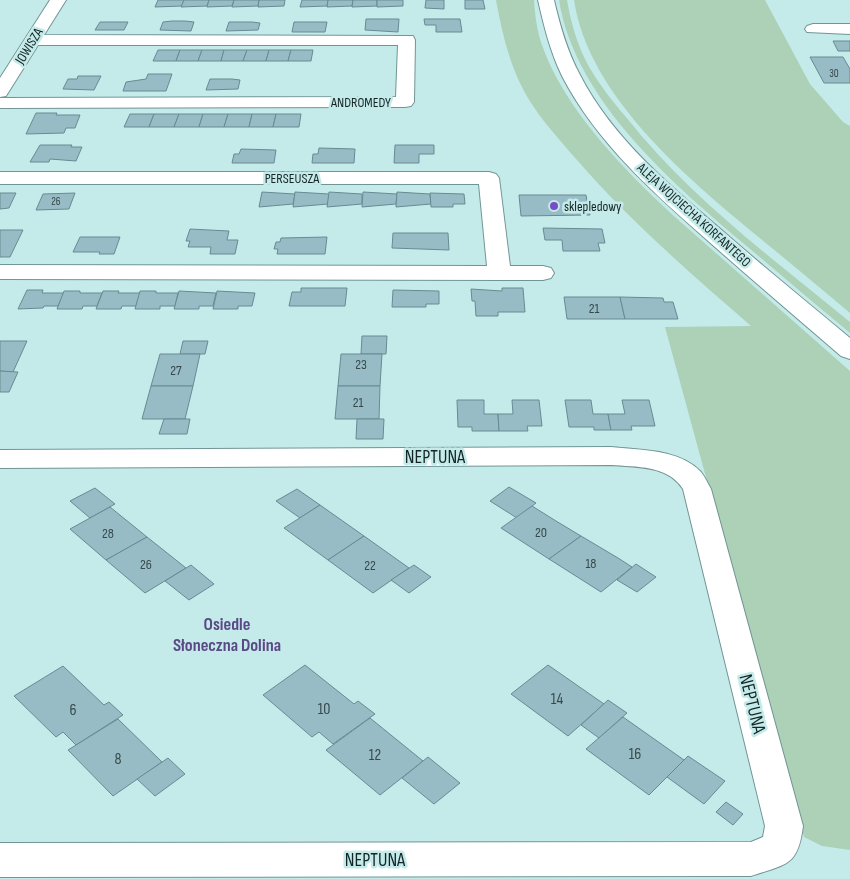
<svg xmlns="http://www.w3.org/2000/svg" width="850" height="879" viewBox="0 0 850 879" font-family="'Sofia Sans Condensed',sans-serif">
<rect width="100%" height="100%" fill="#c4ebea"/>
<g fill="#add1b7">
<path d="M496 0H534C535 15 537 31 542 45 564 109 626 172 675 217L850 371V850L822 846 804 837 665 327 751 326C690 273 630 221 577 160 556 136 532 110 519 81 507 55 501 27 496 0Z"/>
<path d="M559 0H567C571 23 577 44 588 65 599 84 612 101 626 117 689 197 772 258 850 322V333C816 305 782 276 749 248 674 185 575 101 559 0Z"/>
<path d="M574 0H765L810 84 843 122 850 126V313C819 287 788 261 756 235 686 177 588 95 574 0Z"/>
</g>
<g fill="#98bcc5" stroke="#688b93">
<path d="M158 0H184L182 6 155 7Z"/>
<path d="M184 0H209L207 6 181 7Z"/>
<path d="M209 0H234L232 6 207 7Z"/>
<path d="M234 0H259L258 6 232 7Z"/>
<path d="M259 0H285L284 6 258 7Z"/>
<path d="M302 0H328L327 6 300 7Z"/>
<path d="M328 0H353L352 6 327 7Z"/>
<path d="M353 0H377V6L352 7Z"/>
<path d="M377 0H403V6L377 7Z"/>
<path d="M426 0H444V9L425 8Z"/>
<path d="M465 0H483L485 9H465Z"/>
<path d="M366 19H399L398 32 365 30Z"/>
<path d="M424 19H460L462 32H436V25H425Z"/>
<path d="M172 21H185L194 22 191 31 160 30 163 22Z"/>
<path d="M100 22H128L124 30H95Z"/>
<path d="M229 22H252L260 23 258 30 226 31Z"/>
<path d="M294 22H327L325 32H292Z"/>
<path d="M833 41H850V51H838Z"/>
<path d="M158 50H180L176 61H153Z"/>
<path d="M180 50H202L198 61H176Z"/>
<path d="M202 50H224L221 61H198Z"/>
<path d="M224 50H247L243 61H221Z"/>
<path d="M247 50H269L266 61H243Z"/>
<path d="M269 50H291L288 61H266Z"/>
<path d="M291 50H313L311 61H288Z"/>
<path d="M810 57H843L850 69V83H824Z"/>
<path d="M148 74H172L166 91H123L126 82 146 79Z"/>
<path d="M78 76H101L94 90 63 89 68 79H77Z"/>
<path d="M210 79H232L240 80 238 89 206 90Z"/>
<path d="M36 113H57L56 115H80L75 128H66L64 133 26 134Z"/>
<path d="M130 114H154L149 127H124Z"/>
<path d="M154 114H179L174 127H149Z"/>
<path d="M179 114H203L199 127H174Z"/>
<path d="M203 114H228L224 127H199Z"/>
<path d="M228 114H252L249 127H224Z"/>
<path d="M252 114H276L273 127H249Z"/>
<path d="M276 114H301L299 127H273Z"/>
<path d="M40 145H72L71 147H82L76 161 50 159 49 162H30Z"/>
<path d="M395 145H434V154H419V163H394Z"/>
<path d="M319 148 355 149 354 163H312L313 154H318Z"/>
<path d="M241 149 276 150 274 163H232L234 154H239Z"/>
<path d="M262 192 295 194 293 204 259 207Z"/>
<path d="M295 192 329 194 328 204 293 207Z"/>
<path d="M329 192 362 194V204L327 207Z"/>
<path d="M363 192 397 194 396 204 362 207Z"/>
<path d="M397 192 430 194 431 204 396 207Z"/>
<path d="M0 193H16L9 208 0 209Z"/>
<path d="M75 193 69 209 36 210 43 194Z"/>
<path d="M430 193 464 194 465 204H453V207H431Z"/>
<path d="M519 195H586L590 215 521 216Z"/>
<path d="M543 228 602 229 605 243H598L600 251H563L562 240H545Z"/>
<path d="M190 229 229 231 227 240H238L235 254H210L211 247H188L190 241H186Z"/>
<path d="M0 230H23L10 257H0Z"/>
<path d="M393 233H448L449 250 392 248Z"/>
<path d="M80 237H120L114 254H99L100 252H73Z"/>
<path d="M327 237 325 254H277L278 249H274L276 242H280L281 238Z"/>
<path d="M301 288H347L345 306H289L292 292H301Z"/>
<path d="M502 288H523L525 312H498V316H476L475 301H472L471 289 502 291Z"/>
<path d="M27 290H43L42 293H64L58 306H44L43 308 18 309Z"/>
<path d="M393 290 439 291V304H426V307H392Z"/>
<path d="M64 291H80V293H102L97 306H83L82 309H57Z"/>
<path d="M103 291H119L118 293H140L136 306H122L121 309H96Z"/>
<path d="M140 291H156V293H178L175 306H160V309H135Z"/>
<path d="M179 291 216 293 213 306H199V309H174Z"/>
<path d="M217 291 255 293 252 306H238V309H213Z"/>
<path d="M564 297H620L625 319H567Z"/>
<path d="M620 297 663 298 664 302H673L678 319H625Z"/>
<path d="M362 336H387L386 354H361Z"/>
<path d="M0 341H27L13 372 0 371Z"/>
<path d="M183 341H208L205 354H180Z"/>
<path d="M160 354H200L193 386H151Z"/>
<path d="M341 354H382L380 386H338Z"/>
<path d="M0 371 18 372 9 392H0Z"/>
<path d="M151 386H193L185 419H142Z"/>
<path d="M338 386H380L379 419H335Z"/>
<path d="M457 400H484V414H498L499 431H472V427H458Z"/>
<path d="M512 400H539L542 426H527L528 431H499L498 414H513Z"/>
<path d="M565 400H591L593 414H608L611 430H594V427H569Z"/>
<path d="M622 400H649L655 426H631L632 430H611L608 414H625Z"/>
<path d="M164 419H190L187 434H159Z"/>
<path d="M357 419H384L383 439H356Z"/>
<path d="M509 487 536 503 517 518 490 501Z"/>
<path d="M95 488 115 504 90 518 70 501Z"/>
<path d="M297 489 320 505 300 518 276 501Z"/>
<path d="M320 505 364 536 328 560 284 528Z"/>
<path d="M532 506 556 521 581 536 549 559 501 528Z"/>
<path d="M110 507 147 537 106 560 70 529Z"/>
<path d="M364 536 409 568 373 593 328 560Z"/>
<path d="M581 536 618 558 632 567 601 592 549 559Z"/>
<path d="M147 537 186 568 145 593 106 560Z"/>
<path d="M636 564 656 577 637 592 617 580Z"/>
<path d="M191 565 214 584 189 600 165 581Z"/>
<path d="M414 565 431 577 409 593 391 580Z"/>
<path d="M305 665 354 704 358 701 375 714 333 744 319 732 312 737 263 695Z"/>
<path d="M548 665 604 704 568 736 511 694Z"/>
<path d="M63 666 104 705 109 702 123 715 76 745 63 732 56 737 14 696Z"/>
<path d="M608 700 627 713 599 738 581 725Z"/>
<path d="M623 717 684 760 649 795 586 749Z"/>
<path d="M370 718 423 761 380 795 326 750Z"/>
<path d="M118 719 162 762 113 796 68 750Z"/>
<path d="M688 756 725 781 704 804 667 777Z"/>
<path d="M428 757 460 783 434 804 402 778Z"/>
<path d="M168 758 185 774 155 796 137 779Z"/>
<path d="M726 802 743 814 733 825 716 812Z"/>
</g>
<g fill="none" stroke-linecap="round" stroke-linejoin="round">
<g stroke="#709594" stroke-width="2">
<g id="minor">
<path d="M50 0H66L44 35 413 36 415 40 414 102 411 106 405 107 0 108V98L396 97 398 45H38L6 96 0 97V78Z"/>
<path d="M813 24H850V34L807 32 805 29 807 26Z"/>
<path d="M0 172H489L496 174 499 178 510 266H543L551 268 554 273 551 278 543 280 0 279V265L487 266 479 184H0Z"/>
<path d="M611 447C639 450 680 449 701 472 705 477 708 484 711 489L803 826C798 866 787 864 751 876L0 877V843L751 842 763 837 765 826 683 489C668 465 636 467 611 465L0 468V450Z"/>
</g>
</g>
<g stroke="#709594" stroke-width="2">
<path id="major" d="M538 0H554C560 26 567 51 580 75 612 138 672 188 725 233 766 269 808 303 850 338V359L841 356C799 320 757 284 715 247 658 197 597 144 562 76 550 51 544 26 538 0Z"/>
</g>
<use href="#minor" fill="#fff" fill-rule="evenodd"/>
<use href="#major" fill="#fff" fill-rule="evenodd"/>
</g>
<circle fill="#784ec6" stroke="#c4ebea" stroke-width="2" cx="554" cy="206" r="5"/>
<g text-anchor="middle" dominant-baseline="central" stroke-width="5" stroke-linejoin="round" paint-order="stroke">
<g font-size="11" fill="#364a4c">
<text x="834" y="73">30</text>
<text x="56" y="201">26</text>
</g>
<g font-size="14" fill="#152424" stroke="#c4ebea">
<text transform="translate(29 46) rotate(-58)">JOWISZA</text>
<text x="361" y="102">ANDROMEDY</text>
<text x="292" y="178">PERSEUSZA</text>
<text transform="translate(694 215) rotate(42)">ALEJA WOJCIECHA KORFANTEGO</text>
</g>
<g font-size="14" fill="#152424" stroke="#c4ebea" text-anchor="start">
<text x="564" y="206">sklepledowy</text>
</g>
<g font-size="14" fill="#364a4c">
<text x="594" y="308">21</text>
<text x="361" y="364">23</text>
<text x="176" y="370">27</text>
<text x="358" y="402">21</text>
<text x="541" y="532">20</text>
<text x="108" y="533">28</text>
<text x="591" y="563">18</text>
<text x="146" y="564">26</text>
<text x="370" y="565">22</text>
</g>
<g font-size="16" fill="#364a4c">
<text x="557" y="699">14</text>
<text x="324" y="709">10</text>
<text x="73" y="710">6</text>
<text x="635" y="754">16</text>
<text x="375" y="755">12</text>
<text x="118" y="759">8</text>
</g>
<g font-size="18" font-weight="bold" fill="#5b4987" stroke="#c4ebea">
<text x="227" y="624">Osiedle<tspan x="227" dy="21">Słoneczna Dolina</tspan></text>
</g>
<g font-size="19" fill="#152424" stroke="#c4ebea">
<text x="435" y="457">NEPTUNA</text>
<text transform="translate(752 704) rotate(76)">NEPTUNA</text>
<text x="375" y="860">NEPTUNA</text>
</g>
</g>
</svg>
